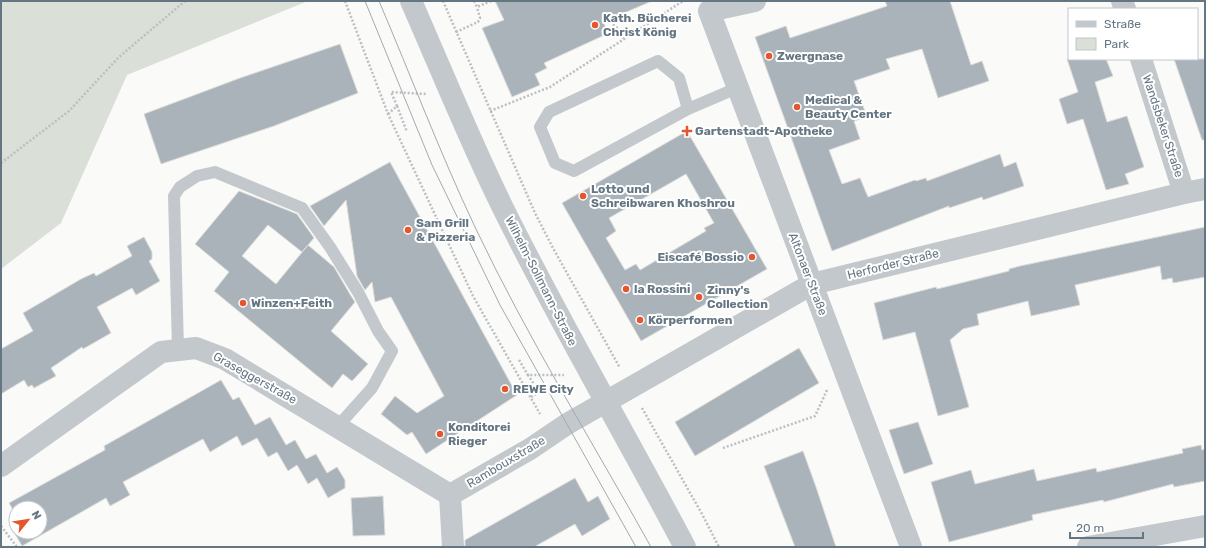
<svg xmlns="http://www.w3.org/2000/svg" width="1206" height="548" viewBox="0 0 1206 548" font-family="Rubik,sans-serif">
<rect width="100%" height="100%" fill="#fafaf8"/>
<path fill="#dadfd7" d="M1 1H308L127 75 61 223 1 269Z"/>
<g fill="#aab3b9" stroke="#dcdcda" fill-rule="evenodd">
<path d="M495 1H652L603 22 609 33 544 63 547 68 535 74 540 85 512 97 482 28 504 20Z"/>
<path d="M885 1H950L971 65 982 61 989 81 938 98 922 49 886 59 890 69 854 81 867 117 854 121 860 139 829 150 842 184 860 178 868 197 915 180 916 181 926 178 927 181 1000 154 1004 167 1016 162 1024 186 983 200 982 197 949 208V206L832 251 755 37 786 26 790 38 887 6Z"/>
<path d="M340 44 358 93 274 126 161 164 144 114 240 78Z"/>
<path d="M1067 59H1106L1113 76 1095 82 1107 122 1127 116 1144 167 1125 174 1129 184 1106 190 1083 119 1067 124 1059 99 1078 92Z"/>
<path d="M1174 59H1205V140H1202Z"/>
<path d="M687 131 767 269 641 341 562 203ZM686 174 714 223 704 228 706 231 640 270 636 264 625 270 606 238 616 231 609 218Z"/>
<path d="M390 162 517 395 426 454 412 432 407 435 381 414 395 396 417 413 444 396 391 297 375 302 372 282 365 290 357 276 346 200 324 226 310 206Z"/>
<path d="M239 191 297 214 314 238 302 252 268 225 242 256 276 284 308 245 334 267 351 296 355 302 331 331 368 364 352 381 343 374 332 388 214 291 229 272 195 244Z"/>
<path d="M1205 227V277L1173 283 1172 278 1162 280 1160 266 1075 285 1080 305 1031 316 1028 301 977 314 979 325 963 329 950 340 969 407 938 416 915 332 883 340 874 303 936 287 937 289 1009 271V269L1020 266Z"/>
<path d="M144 237 152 252V259L149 261 160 281 136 295 132 288 97 307 111 333 83 349 82 347 51 368 56 376 34 388 32 385 28 387 24 380 1 394V349L33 331 23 313 81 279 94 273 96 276 132 256 127 246Z"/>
<path d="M799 348 819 383 695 456 675 422Z"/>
<path d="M221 380 233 400 239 397 255 425 270 417 286 445 295 440 306 459 316 454 327 473 337 467 345 480V488L328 498 317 478 308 484 297 465 288 471 277 452 268 457 257 438 242 446 237 436 210 452 203 439 123 482 130 495 110 506 106 498 22 546 10 525 16 522V532H40V508H16V515L9 503 105 450 104 446Z"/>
<path d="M918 422 933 464 904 474 889 430Z"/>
<path d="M1201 445 1202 450 1205 449V481L1174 487 1173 484 1104 502 1103 500 1032 515 1033 520 949 542 931 482 971 470 975 484 1034 469 1037 481 1096 468 1097 472 1183 453 1182 449Z"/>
<path d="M803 451 816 487 836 547H795L764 466Z"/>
<path d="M575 478 588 502 598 496 610 519 582 536 575 524 534 547H465V540Z"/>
<path d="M383 496 385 535 353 536 351 498Z"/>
</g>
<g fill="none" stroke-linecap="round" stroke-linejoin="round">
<g stroke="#bbbfc2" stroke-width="2.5" stroke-dasharray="2 2" stroke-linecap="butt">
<path d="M345 1 388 114 473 296 540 414"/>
<path d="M443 1 535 213 553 248 620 368"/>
<path d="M474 1 477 7 491 1"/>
<path d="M607 19 617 28 624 39"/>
<path d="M456 32 478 22 480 18 477 7"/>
<path d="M397 106 407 132"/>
<path d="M490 111 550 87 683 1"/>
<path d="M388 114 397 106 391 92 426 94"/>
<path d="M1 163 69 111 119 57 185 1"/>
<path d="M519 360 528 375"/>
<path d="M531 397 539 392 528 375H564"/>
<path d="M642 408 702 514 719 547"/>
<path d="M723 448 815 416 827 390"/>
<path d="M1 526 17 547"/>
</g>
<g stroke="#c3c8cc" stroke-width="12">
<path d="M688 109 679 78 658 61 549 112 540 127 555 163 574 171 688 109 737 88"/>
<path d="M178 349 174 196 180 187 197 176 215 172 302 208 330 247 358 292 378 331 392 351 372 388 338 426"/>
</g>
<g stroke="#c3c8cc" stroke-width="22">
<path d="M755 1 709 11 911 547"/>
<path d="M1122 1 1125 9"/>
<path d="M1141 59 1184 193"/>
<path d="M1 466 161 352 196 348 225 359 450 495"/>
<path d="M453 547 450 495 530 449 567 424 812 284 1184 193 1205 189"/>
<path d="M1088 547 1205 526"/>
</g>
<path stroke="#c3c8cc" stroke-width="22" d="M411 1C441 69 469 139 502 206 559 322 625 433 685 547"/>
<g stroke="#a2aab0" stroke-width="1">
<path d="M365 1 432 165 500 305 636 547"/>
<path d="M379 1C411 76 440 153 475 227 527 337 592 441 651 547"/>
</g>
</g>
<g fill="#e4572e" stroke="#fff" stroke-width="1.5">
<circle cx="595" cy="25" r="4"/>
<circle cx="769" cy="56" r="4"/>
<circle cx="797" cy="107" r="4"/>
<path d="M685 125h4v4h4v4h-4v4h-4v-4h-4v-4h4z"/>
<circle cx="583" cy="196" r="4"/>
<circle cx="408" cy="230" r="4"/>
<circle cx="752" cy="257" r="4"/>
<circle cx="626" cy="289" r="4"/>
<circle cx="699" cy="297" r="4"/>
<circle cx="243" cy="303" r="4"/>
<circle cx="640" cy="320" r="4"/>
<circle cx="505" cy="389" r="4"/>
<circle cx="440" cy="434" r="4"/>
</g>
<g text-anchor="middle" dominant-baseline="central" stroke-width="4" stroke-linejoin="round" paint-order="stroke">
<g font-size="12" font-weight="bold" fill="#657683" stroke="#fff" text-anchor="start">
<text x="603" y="18">Kath. Bücherei<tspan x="603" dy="14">Christ König</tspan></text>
<text x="777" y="56">Zwergnase</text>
<text x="805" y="100">Medical &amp;<tspan x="805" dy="14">Beauty Center</tspan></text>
<text x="695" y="131">Gartenstadt-Apotheke</text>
<text x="591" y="189">Lotto und<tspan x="591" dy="14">Schreibwaren Khoshrou</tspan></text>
<text x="416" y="223">Sam Grill<tspan x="416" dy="14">&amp; Pizzeria</tspan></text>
<text x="744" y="257" text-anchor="end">Eiscafé Bossio</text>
<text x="634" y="289">la Rossini</text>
<text x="707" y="290">Zinny's<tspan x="707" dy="14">Collection</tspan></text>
<text x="251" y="303">Winzen+Feith</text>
<text x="648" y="320">Körperformen</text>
<text x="513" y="389">REWE City</text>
<text x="448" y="427">Konditorei<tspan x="448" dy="14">Rieger</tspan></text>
</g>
<g font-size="12" fill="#657683" stroke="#fff">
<text transform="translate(1163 126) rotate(72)">Wandsbeker Straße</text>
<text transform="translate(893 264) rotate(-14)">Herforder Straße</text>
<text transform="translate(808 274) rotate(69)">Altonaer Straße</text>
<text transform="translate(541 281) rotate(63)">Wilhelm-Sollmann-Straße</text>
<text transform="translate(255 378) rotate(29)">Graseggerstraße</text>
<text transform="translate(506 462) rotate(-31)">Rambouxstraße</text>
</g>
</g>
<rect width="1206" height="548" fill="none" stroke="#657683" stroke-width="4"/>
<rect x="1068" y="8" width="130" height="52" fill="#ffffff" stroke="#c1c8cd"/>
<rect x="1076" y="21" width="20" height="6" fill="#c3c8cc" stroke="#c1c8cd"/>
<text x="1104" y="28" font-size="12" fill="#657683">Straße</text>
<rect x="1076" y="38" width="20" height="12" fill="#dadfd7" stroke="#c1c8cd"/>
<text x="1104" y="48" font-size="12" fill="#657683">Park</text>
<g transform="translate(28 520) rotate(60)"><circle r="19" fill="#ffffff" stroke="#c1c8cd"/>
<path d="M0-3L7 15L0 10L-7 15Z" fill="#e4572e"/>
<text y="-6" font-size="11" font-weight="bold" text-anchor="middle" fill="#657683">N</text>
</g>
<path d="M1070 532v6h73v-6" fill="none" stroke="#657683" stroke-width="2"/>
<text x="1076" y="532" font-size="12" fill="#657683" stroke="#ffffff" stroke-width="3" paint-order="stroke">20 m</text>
</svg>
